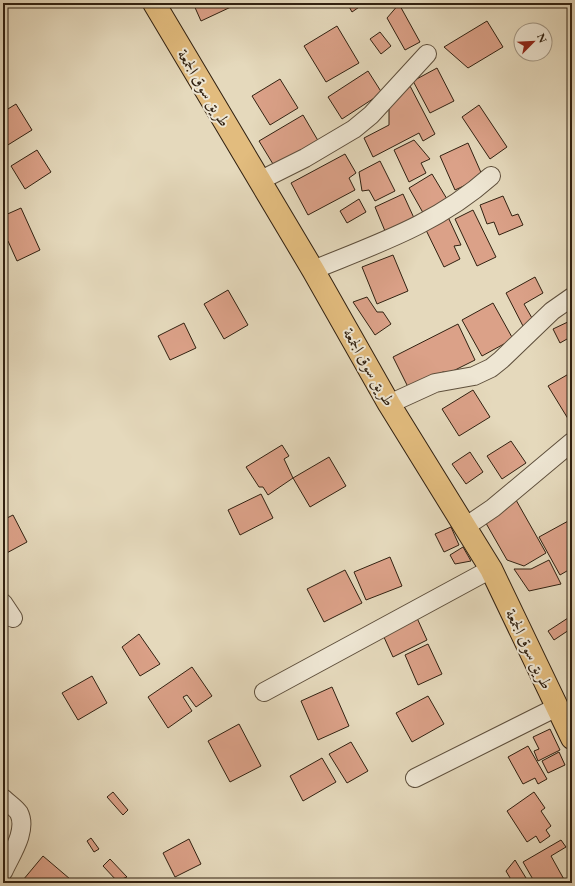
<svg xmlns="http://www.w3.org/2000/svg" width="575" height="886" viewBox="0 0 575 886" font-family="'EB Garamond',Amiri,serif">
<rect width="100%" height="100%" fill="#e5d9bc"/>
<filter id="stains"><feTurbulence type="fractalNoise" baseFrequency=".005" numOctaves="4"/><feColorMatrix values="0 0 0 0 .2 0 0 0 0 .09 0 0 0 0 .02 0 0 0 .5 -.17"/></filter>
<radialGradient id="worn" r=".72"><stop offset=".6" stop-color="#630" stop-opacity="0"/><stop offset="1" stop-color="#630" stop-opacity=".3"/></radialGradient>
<g fill="#dba188" stroke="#312111">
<path d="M193 3H232L233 6 201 21Z"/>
<path d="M347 3H365L352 12Z"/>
<path d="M399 4 420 42 405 50 387 18Z"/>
<path d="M487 21 503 47 468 68 444 47Z"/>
<path d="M337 26 359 63 326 82 304 46Z"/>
<path d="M380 32 391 46 381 54 370 39Z"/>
<path d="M437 68 454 101 430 113 413 81Z"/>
<path d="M368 71 382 93 342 119 328 97Z"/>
<path d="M280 79 298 108 270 125 252 96Z"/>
<path d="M409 84 435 134 423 141 419 133 373 157 364 138 389 125V108Z"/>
<path d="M16 104 32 130 3 148V112Z"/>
<path d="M479 105 507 147 490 159 462 117Z"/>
<path d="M303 115 320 144 276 169 259 141Z"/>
<path d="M414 140 430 159 421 163 426 173 409 182 394 150Z"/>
<path d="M468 143 483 177 455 190 440 156Z"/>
<path d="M37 150 51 172 25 189 11 166Z"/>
<path d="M345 154 356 173 349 178 355 190 308 215 291 183Z"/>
<path d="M380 161 395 191 375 201 369 190 362 191 359 172Z"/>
<path d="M432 174 450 204 426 218 409 188Z"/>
<path d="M403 194 414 218 385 231 375 207Z"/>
<path d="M503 196 512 216 518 214 523 225 499 235 494 222 487 224 480 205Z"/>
<path d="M359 199 366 212 347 223 340 211Z"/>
<path d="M21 208 40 250 17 261 8 241 3 243V216Z"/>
<path d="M473 210 496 257 477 266 455 219Z"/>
<path d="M448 217 461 245 454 246 460 259 444 267 425 228Z"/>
<path d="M393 255 408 291 377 304 362 267Z"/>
<path d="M535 277 543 293 524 304 532 318 524 328 506 293Z"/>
<path d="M228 290 248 325 224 339 204 304Z"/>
<path d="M367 297 377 312H383L391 324 375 335 353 302Z"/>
<path d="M493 303 513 339 482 356 462 320Z"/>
<path d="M572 320V346H571L567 339 560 343 553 329Z"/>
<path d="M184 323 196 348 170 360 158 336Z"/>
<path d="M458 324 475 360 449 373 443 372 409 389 393 357Z"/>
<path d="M572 372V420L570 422 548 386Z"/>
<path d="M473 390 490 417 459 436 442 409Z"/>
<path d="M511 441 526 463 502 479 487 456Z"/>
<path d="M282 445 289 456 284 459 293 478 268 495 263 487H259L246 467Z"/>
<path d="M470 452 483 472 466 484 452 464Z"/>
<path d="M329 457 346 486 310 507 293 478Z"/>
<path d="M261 494 273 518 240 535 228 510Z"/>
<path d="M516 500 546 553 524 566 507 560 483 518Z"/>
<path d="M13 515 27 542 3 555V520Z"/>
<path d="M570 520 572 525V568L560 575 539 537Z"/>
<path d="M451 527 459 545 444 552 435 534Z"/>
<path d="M463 547 471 561 455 564 450 555Z"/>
<path d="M390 557 402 586 366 600 354 572Z"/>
<path d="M549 560 561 584 529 591 514 569H531Z"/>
<path d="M345 570 362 603 324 622 307 589Z"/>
<path d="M417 618 427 640 393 657 383 635Z"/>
<path d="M568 618 572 624V628L554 640 548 631Z"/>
<path d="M139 634 160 664 140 676 122 647Z"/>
<path d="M428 644 442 674 418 685 405 655Z"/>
<path d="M192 667 212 696 196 707 187 695 183 697 192 711 168 728 148 697Z"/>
<path d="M92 676 107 703 78 720 62 693Z"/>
<path d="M332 687 349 726 318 740 301 701Z"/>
<path d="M428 696 444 724 412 742 396 713Z"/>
<path d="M239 724 261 766 230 782 208 741Z"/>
<path d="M550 729 560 750 538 761 534 751 539 749 533 737Z"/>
<path d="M351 742 368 771 347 783 329 754Z"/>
<path d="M528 746 547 779 538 784 535 778 523 784 508 757Z"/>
<path d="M559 752 565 765 548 773 542 761Z"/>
<path d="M322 758 336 782 303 801 290 776Z"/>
<path d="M113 792 128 810 123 815 107 797Z"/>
<path d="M534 792 545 808 541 811 551 826 546 830 550 836 540 843 536 836 527 842 507 811Z"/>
<path d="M91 838 99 849 94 852 87 841Z"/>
<path d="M189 839 201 864 175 877 163 853Z"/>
<path d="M561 840 566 847 551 856 566 883H535L523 862Z"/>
<path d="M43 856 70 879 66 883H26L23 880Z"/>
<path d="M110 859 127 877 117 881 103 866Z"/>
<path d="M515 860 526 878 517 883H513L506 871Z"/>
</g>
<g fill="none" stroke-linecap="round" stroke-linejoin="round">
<g stroke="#5e4f3c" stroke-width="20">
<g id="minor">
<path d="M259 181 305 158 354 129 371 115 427 54"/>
<path d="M313 270C379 243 437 224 491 176"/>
<path d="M389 404 435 383 474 376 491 368 501 360 552 311 572 297"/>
<path d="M465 527 493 508 572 442"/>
<path d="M3 603 13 618"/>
<path d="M264 692 491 569"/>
<path d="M415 778 557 707"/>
<path d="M3 798C8 803 16 808 19 813 28 831 10 856 3 872"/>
</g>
</g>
<g stroke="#312111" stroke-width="24">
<path id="primary" d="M154 3 313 270 389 404 491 569 572 738"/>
</g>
<use href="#minor" stroke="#eee6d3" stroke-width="18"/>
<use href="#primary" stroke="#e2bc7e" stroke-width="22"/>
</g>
<g text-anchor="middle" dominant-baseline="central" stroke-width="4" stroke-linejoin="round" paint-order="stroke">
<g font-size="16" fill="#312111" stroke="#eee6d3">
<text transform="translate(204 88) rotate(59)">طريق سوق الجمعة</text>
<text transform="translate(369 367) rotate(60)">طريق سوق الجمعة</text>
<text transform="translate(529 649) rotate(64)">طريق سوق الجمعة</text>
</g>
</g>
<rect width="575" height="886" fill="none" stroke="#e5d9bc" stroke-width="16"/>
<rect x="4" y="4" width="567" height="878" fill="none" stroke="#312111" stroke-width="2"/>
<rect x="8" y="8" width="559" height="870" fill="none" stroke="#312111"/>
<g transform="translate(533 42) rotate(66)"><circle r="19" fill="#eee6d3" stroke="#a29785"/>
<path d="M0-3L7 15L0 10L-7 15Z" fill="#8f2418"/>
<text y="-6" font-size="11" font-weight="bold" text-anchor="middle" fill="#312111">N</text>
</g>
<rect width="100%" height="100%" filter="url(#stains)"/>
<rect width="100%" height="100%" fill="url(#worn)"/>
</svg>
